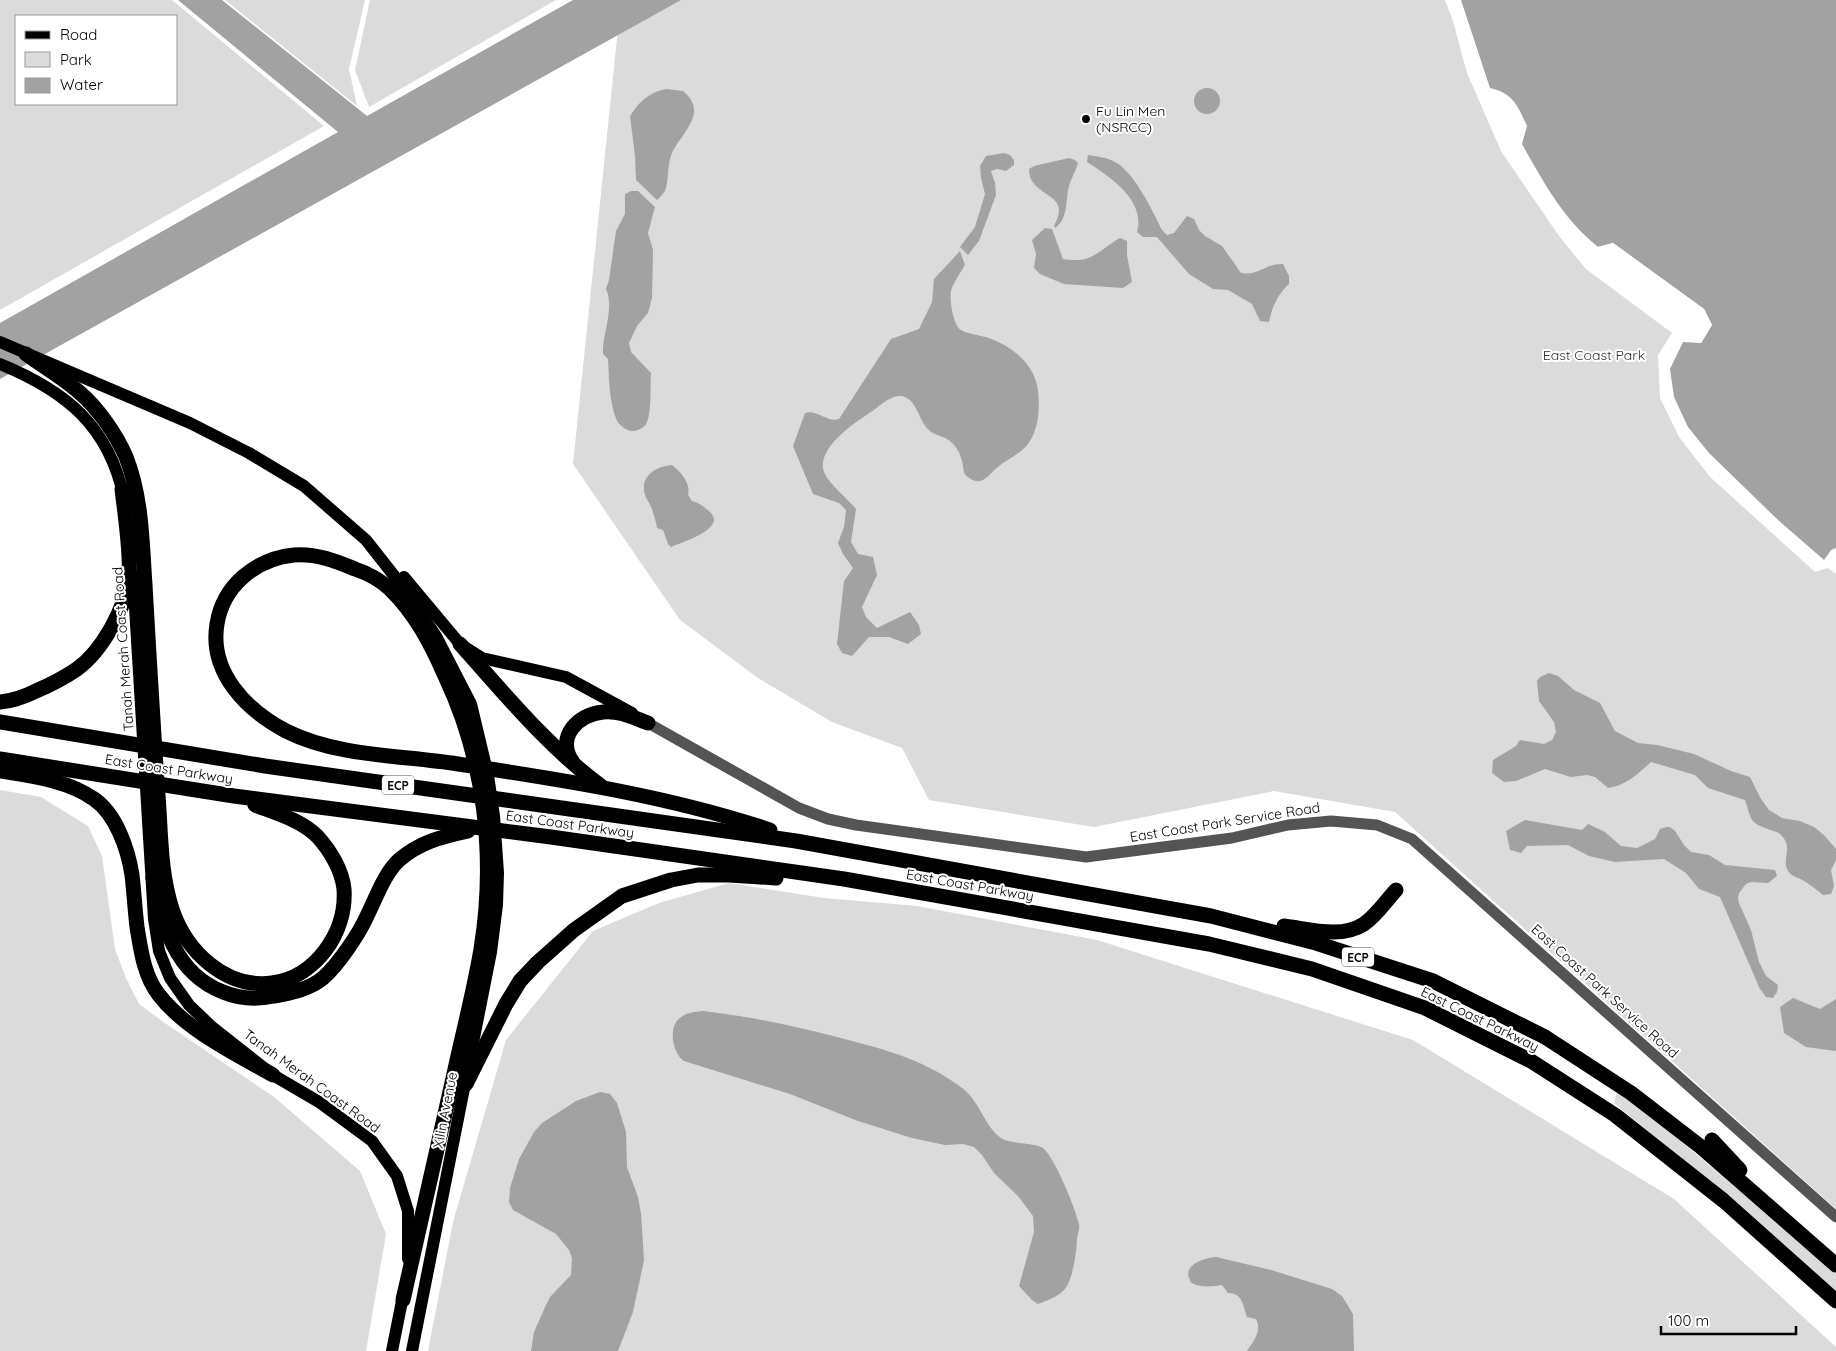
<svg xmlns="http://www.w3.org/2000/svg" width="1836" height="1351" viewBox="0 0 1836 1351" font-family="Quicksand,sans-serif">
<rect width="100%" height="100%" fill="#fff"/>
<g fill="#dbdbdb" fill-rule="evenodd">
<path d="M0 0H172L324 126 0 310ZM16 16H176V104H16Z"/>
<path d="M225 0H365L349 69 357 106Z"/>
<path d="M370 0H556L369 107 355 70Z"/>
<path d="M621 0H1445L1453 21 1467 73 1501 151 1559 236 1586 269 1672 333 1658 355 1660 398 1679 437 1710 477 1815 572 1828 568 1836 574V1209L1395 812 1274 791 1094 827 929 800 902 748 832 722 758 678 680 620 573 464Z"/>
<path d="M0 790 41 797 88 826 102 856 115 949 126 978 139 1004 162 1021 274 1097 360 1171 386 1234 366 1351H0Z"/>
<path d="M729 883 824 898 917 906 1097 940 1413 1040 1674 1199 1836 1347V1351H428L453 1222 506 1040 593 931 659 903Z"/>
<path d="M1618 1088 1794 1237 1836 1274V1291L1785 1246 1614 1103Z"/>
</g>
<g fill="#a2a2a2">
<path d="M178 0H222L367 116 573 0H681L0 379V323L338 132Z"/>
<path d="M1461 0H1836V548L1831 550 1824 560 1778 520 1709 453 1688 427 1674 397 1670 369 1683 342 1701 343 1712 325 1704 309 1613 243 1598 247C1564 220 1543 182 1522 144L1527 126C1518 106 1513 93 1490 88Z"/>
<circle cx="1207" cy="101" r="13"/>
<path d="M666 89 683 91C711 114 678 135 671 156 667 167 669 181 665 191 663 194 659 198 657 200L636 180 635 156 630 116C639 102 649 92 666 89Z"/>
<path d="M1004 153 1010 155 1014 160V165L1006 171 997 169 991 171 995 183 996 195 979 241 968 255 960 247 975 227 985 194 981 178 980 166 986 156Z"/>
<path d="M1088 155C1098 157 1106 157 1115 162 1135 173 1152 210 1162 230L1167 235 1174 233 1187 216 1194 219 1199 230 1205 236 1222 246 1241 273C1260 276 1265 263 1283 264L1289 276V284C1278 294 1272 307 1269 322L1260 321 1252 304 1228 290 1213 289 1189 274 1157 237H1143L1137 232C1146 200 1110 177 1087 162Z"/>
<path d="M1069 158 1075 160 1078 163C1076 171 1071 178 1069 186 1065 201 1069 218 1055 228L1054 226C1074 191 1029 199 1029 169L1034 166Z"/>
<path d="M631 191H638L655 207 648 233 653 250 652 298 648 313 637 326 629 343 631 352 651 373C650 385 652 415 646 424 644 428 637 431 633 431 627 431 620 426 617 421 609 402 609 378 608 359L603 354C602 333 615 309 606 289L609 280 616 231 625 214V194Z"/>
<path d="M1045 228 1052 229 1063 259C1093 264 1097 251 1120 238L1127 241V255L1132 282 1123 288 1064 284 1040 274 1034 268 1036 254 1032 240Z"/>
<path d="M960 251 965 265C961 272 955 280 952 288 948 295 953 326 961 330 970 335 983 335 994 340 1013 348 1032 363 1037 385 1040 401 1040 426 1030 441 1023 453 1008 458 998 467 992 471 988 479 980 481 974 482 968 478 964 473 963 463 961 453 954 445 947 435 933 437 926 427 918 417 916 398 901 396 891 395 882 404 874 410 857 421 820 445 823 468 824 480 847 498 856 509L851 542 858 554 873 557 877 575 862 607 866 617 877 628 910 612 919 625 921 634 908 644 889 637H869L852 656 842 653 837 644 844 581 853 568 843 554 838 543 844 527 846 510 839 503 813 494 793 446 805 413C817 409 827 423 839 419L891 339 919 329 932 302 934 279Z"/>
<path d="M672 465C681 472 691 483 688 495L692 501C699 503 703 506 709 511 729 528 683 542 671 547L668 544 663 530 657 528C656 522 654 515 652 509 650 503 645 498 644 491 642 474 658 466 672 465Z"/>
<path d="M1549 673 1558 676 1574 690 1600 703 1615 731 1638 743 1657 745 1694 754 1731 771 1750 777 1761 799 1769 810 1782 818 1800 821 1814 827 1824 835 1836 849V860L1831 870 1834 886 1831 894 1823 895C1817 890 1811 885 1804 881 1798 877 1792 877 1788 871 1781 858 1794 848 1781 835 1778 832 1774 831 1770 830 1749 822 1752 821 1745 800L1708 788 1695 775 1651 762C1638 774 1625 786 1608 788L1595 777 1587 775 1571 777 1545 769 1516 781 1504 782 1492 773 1493 760 1516 746 1520 740 1544 744 1552 740 1556 732 1554 722 1539 701 1537 681 1540 677Z"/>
<path d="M1525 820 1582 830 1588 824 1605 832 1621 846 1637 848 1655 839 1660 829 1666 827H1670L1675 831 1684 845 1691 852 1709 855 1725 865 1775 870 1777 876 1768 883 1751 882 1746 884 1739 893 1738 898 1739 903 1751 930 1759 962 1766 976 1778 985 1777 992 1773 998 1766 997 1760 989 1720 897 1699 889 1686 873 1664 859 1615 862 1589 856 1568 845 1527 846 1521 853 1510 850 1506 831Z"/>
<path d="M1793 998 1820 1009 1836 999V1051L1806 1047 1784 1033 1780 1007Z"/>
<path d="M703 1011C747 1016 790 1025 833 1036 879 1048 923 1058 962 1088 980 1101 984 1126 1001 1138 1009 1144 1030 1142 1041 1147 1053 1152 1076 1210 1079 1224 1080 1228 1078 1233 1077 1238 1077 1250 1073 1276 1067 1286 1061 1296 1048 1300 1038 1304L1032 1300 1019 1286 1034 1232 1033 1216 1018 1196 994 1173 982 1155 974 1147 963 1144 945 1145 912 1138 858 1121 790 1094 684 1061C672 1053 668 1026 680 1018 687 1012 695 1012 703 1011Z"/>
<path d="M600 1092 610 1094 617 1103 626 1132 627 1167 638 1197 641 1214 644 1260 633 1312 618 1351H531L534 1332 546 1305 550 1297 571 1275 572 1258 569 1250 556 1234 513 1210 509 1202 510 1188 519 1159 534 1132 542 1123 576 1101Z"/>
<path d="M1216 1257 1271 1270 1332 1289 1342 1296 1353 1314 1354 1351H1247C1254 1341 1262 1331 1256 1319L1247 1317C1243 1306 1243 1293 1228 1293L1222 1285C1214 1286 1202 1288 1194 1284 1191 1283 1191 1282 1189 1278 1184 1264 1205 1258 1216 1257Z"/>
</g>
<path fill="#fff" d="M1613 243 1704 309 1712 325 1701 343 1681 340H1700L1709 325 1702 311 1613 246 1597 250 1598 247Z"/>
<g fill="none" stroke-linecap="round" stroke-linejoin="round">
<path stroke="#545454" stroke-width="11" d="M648 723 799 808 828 819 856 825 1086 857 1232 838 1288 825 1331 821 1377 825 1412 839 1836 1217"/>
<g stroke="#000" stroke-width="12">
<path d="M0 342 190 423 249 453 304 486 366 540 403 587 436 636 471 704 488 775 494 816 498 873 497 905 491 952 412 1351"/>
<path d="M0 364C66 391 109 426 124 498"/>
<path d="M133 575 154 919 159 951 170 978 189 1005 212 1027 273 1075 319 1102 372 1141 397 1176 408 1211V1259"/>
<path d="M404 577 460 644 482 658 566 677 632 713"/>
<path d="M392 1351 404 1291"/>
</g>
<g stroke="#000" stroke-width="15">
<path d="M26 354C44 367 63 378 79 392 98 408 116 434 126 457 142 497 142 542 145 585 149 655 153 725 158 795 161 833 160 872 172 909 186 951 225 989 272 983 316 977 347 932 344 889 342 870 330 850 317 836 301 820 276 813 255 805"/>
<path d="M460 644C505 694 547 746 601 786"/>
<path d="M0 702C13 701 24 697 36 691 50 685 64 678 77 669 102 651 126 608 129 577 131 552 125 516 122 489"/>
<path d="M0 722 265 766 796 841 1211 916 1316 943 1433 981 1545 1037 1631 1093 1701 1147 1836 1265"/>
<path d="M0 759 234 796 551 837 844 879 1209 944 1312 969 1425 1008 1531 1061 1615 1115 1724 1201 1836 1301"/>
<path d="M572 761C556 737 578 714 603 712 619 710 634 718 648 723"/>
<path d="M0 771C31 776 67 780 94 799 116 814 128 849 132 875 134 892 135 910 137 927 141 951 144 976 159 995 186 1030 236 1054 273 1075"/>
<path d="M153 878C163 925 174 973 223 992 240 999 256 1000 274 996 291 993 310 989 323 978 338 965 359 934 367 916 376 898 384 874 399 860 420 842 441 837 468 831"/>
<path d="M1284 926C1309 929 1341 939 1364 924 1376 916 1386 901 1396 890"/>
<path d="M466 1084 506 1004 520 981 538 962 574 930 622 896 671 880 698 875H729L776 878"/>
<path d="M1712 1140 1740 1170"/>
<path d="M403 1300C420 1225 437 1149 454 1074 463 1032 474 991 481 949 496 857 485 760 445 676 431 644 415 613 390 589 380 580 367 573 355 569 336 561 315 553 294 555 255 559 223 586 217 624 209 672 246 710 286 731 338 757 401 755 458 764 563 780 669 796 770 830"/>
</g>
</g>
<circle fill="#000" stroke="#fff" stroke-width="2" cx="1086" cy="119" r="5"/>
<g text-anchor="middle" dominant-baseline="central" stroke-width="4" stroke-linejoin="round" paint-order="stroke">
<g fill="#fff" stroke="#4c4c4c" stroke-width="1">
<rect x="382" y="775.5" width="32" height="19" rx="4"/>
<rect x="1342" y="947.5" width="32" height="19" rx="4"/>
</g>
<g font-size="12" font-weight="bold" fill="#000">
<text x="398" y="785">ECP</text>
<text x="1358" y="957">ECP</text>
</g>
<g font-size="14" fill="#000" stroke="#fff" text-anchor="start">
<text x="1096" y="111">Fu Lin Men<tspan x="1096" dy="16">(NSRCC)</tspan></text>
</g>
<g font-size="14" fill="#323232" stroke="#fff">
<text x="1594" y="355">East Coast Park</text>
</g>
<g font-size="14" fill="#000" stroke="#fff">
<text transform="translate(123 649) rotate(-94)">Tanah Merah Coast Road</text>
<text transform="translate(169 769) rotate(9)">East Coast Parkway</text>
<text transform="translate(1225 822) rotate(-9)">East Coast Park Service Road</text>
<text transform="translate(570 824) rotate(8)">East Coast Parkway</text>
<text transform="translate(970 885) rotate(10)">East Coast Parkway</text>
<text transform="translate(1605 991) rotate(42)">East Coast Park Service Road</text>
<text transform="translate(1480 1019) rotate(26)">East Coast Parkway</text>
<text transform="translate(312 1081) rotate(36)">Tanah Merah Coast Road</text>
<text transform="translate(445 1110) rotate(-79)">Xilin Avenue</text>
</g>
</g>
<rect x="15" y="15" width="162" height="90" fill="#ffffff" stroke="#999999"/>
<rect x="25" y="31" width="25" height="8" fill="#000000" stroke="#999999"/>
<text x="60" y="40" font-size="15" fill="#000000">Road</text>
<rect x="25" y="52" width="25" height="15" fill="#dbdbdb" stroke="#999999"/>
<text x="60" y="65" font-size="15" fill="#000000">Park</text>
<rect x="25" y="78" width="25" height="15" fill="#a2a2a2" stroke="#999999"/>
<text x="60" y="90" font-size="15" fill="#000000">Water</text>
<path d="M1661 1326v8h135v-8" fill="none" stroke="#000000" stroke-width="2.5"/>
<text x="1668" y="1326" font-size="15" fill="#000000" stroke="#ffffff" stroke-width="4" paint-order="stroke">100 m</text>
</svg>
